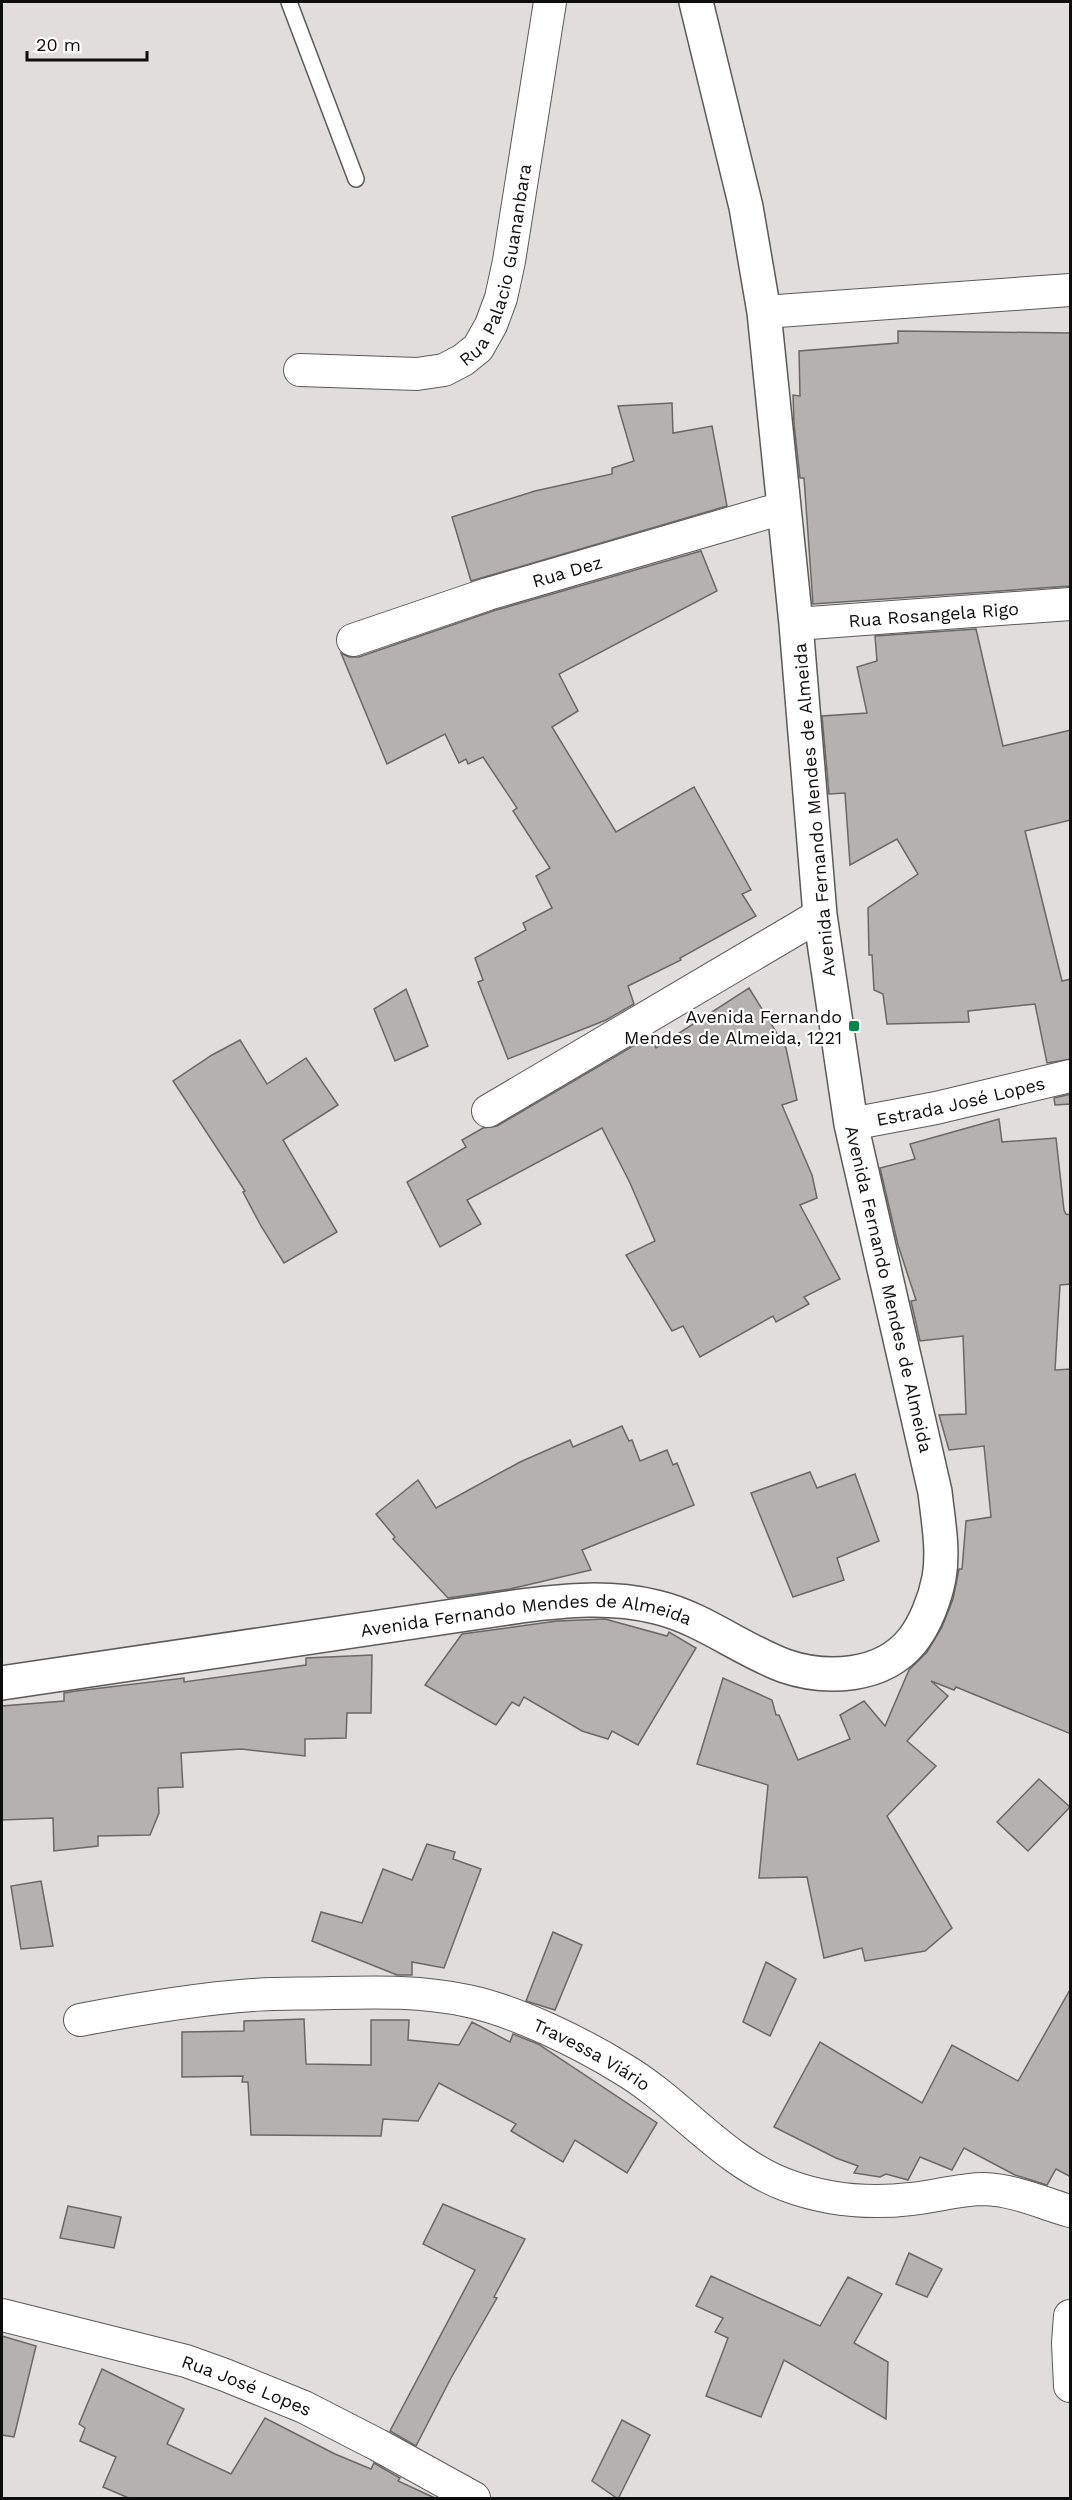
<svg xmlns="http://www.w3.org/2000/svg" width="1072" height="2500" viewBox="0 0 1072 2500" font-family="'Work Sans',sans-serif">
<rect width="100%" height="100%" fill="#e1dddd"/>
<g fill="#b4b1b0" stroke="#6a6766" stroke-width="1.5">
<path d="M898 331 1071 333V586L813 604 804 478H800L794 424 793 395 800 396 799 351 898 343Z"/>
<path d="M672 403 673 433 712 426 727 506 471 581 452 517 535 491 612 474V468L634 461 618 406Z"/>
<path d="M701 551 717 591 559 674 578 711 552 727 616 832 694 787 751 890 742 894 756 916 680 958 681 960 628 986 634 1004 606 1020 508 1059 478 982 483 980 475 958 526 930 523 923 552 908 536 876 550 868 513 811 517 808 483 757 468 764 466 759 459 763 445 734 387 764 341 653 349 657H359L493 611Z"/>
<path d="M976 629 1003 746 1071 730V820L1025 831 1062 981 1071 979V1059L1047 1063 1035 1004 968 1011 969 1022 887 1024 883 994 874 990 872 955H869L868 908 918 874 897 839 850 865 845 793 829 794 822 716 867 713 857 667 877 661 875 636Z"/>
<path d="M749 988 786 1048 797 1100 782 1105 812 1175 817 1198 800 1205 840 1279 804 1297 809 1304 776 1322 773 1316 700 1357 683 1326 672 1331 626 1255 655 1241 630 1183 602 1128 467 1200 481 1224 440 1247 407 1182 466 1147 462 1140 483 1128 497 1126 650 1036 656 1048Z"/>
<path d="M406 989 428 1046 395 1061 374 1009Z"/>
<path d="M240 1040 267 1084 306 1058 338 1105 283 1140 337 1232 284 1263 261 1226 243 1192 245 1191 173 1081 212 1055Z"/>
<path d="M1071 1094V1104L1055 1105 1054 1098Z"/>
<path d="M999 1119 1002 1142 1056 1138 1064 1210 1066 1214 1071 1215V1284L1060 1285 1055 1370 1071 1369V1734L956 1687 954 1690 931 1681 948 1696 907 1741 936 1766 887 1816 952 1928 925 1951 865 1961 862 1948 824 1958 807 1877 759 1878 768 1785 697 1764 723 1678 772 1700 776 1715H779L798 1760 850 1739 840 1715 864 1701 885 1726 909 1670 927 1652 942 1627 953 1599 959 1569H962L966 1521 991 1517 984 1446 949 1450 939 1415 966 1414 963 1336 920 1341 911 1301 916 1300 898 1245 880 1168 915 1159 910 1144Z"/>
<path d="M622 1426 629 1441 632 1440 640 1461 667 1450 673 1465 677 1463 694 1505 582 1550 591 1570 510 1589 448 1598 393 1539 395 1537 376 1514 418 1480 436 1508 520 1462 570 1440 573 1447Z"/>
<path d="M810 1472 817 1488 855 1474 879 1541 837 1558 844 1580 793 1597 751 1493Z"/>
<path d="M605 1619 667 1636 669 1632 696 1648 638 1745 612 1731 608 1739 582 1731 524 1697 519 1706 512 1702 496 1725 425 1685 462 1634 557 1621Z"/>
<path d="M372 1655 371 1713H347L346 1738 305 1739V1756L241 1749 181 1753 183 1787 158 1788 159 1813 150 1835 98 1836V1846L54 1851 53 1818 2 1820V1706L64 1701V1693L76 1691 184 1678V1682L306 1665V1658Z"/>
<path d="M1039 1779 1070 1807 1028 1851 997 1822Z"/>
<path d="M427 1844 455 1852 453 1859 481 1869 444 1968 412 1962V1975H397L312 1941 321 1912 362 1923 383 1869 412 1880Z"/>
<path d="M41 1881 53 1946 21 1949 11 1886Z"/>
<path d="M553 1932 582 1945 555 2010 526 2001Z"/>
<path d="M766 1962 796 1979 770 2036 743 2022Z"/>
<path d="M1071 1988V2177L1056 2169 1047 2185 1015 2175 964 2148 952 2170 920 2157 908 2180 886 2174 880 2177 854 2173 858 2166 836 2158 774 2127 820 2042 922 2103 952 2045 1018 2081Z"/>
<path d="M304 2019 306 2064 371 2065V2020H409L408 2040 459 2045 472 2022 510 2042 513 2034 538 2044 657 2123 627 2173 575 2140 563 2162 511 2131 516 2124 439 2083 418 2121 383 2119 381 2136 251 2135 248 2082H242L243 2076 182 2077V2032L244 2031V2021Z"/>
<path d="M443 2204 525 2239 494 2297 497 2298 451 2378 416 2446 390 2431 475 2270 423 2244Z"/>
<path d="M68 2206 121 2217 114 2248 60 2238Z"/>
<path d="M909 2253 942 2269 927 2297 896 2284Z"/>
<path d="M711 2276 820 2326 848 2277 882 2294 854 2343 888 2362 886 2419 784 2360 761 2417 706 2396 728 2338 715 2332 723 2318 696 2306Z"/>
<path d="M2 2336 36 2346 14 2437 2 2435Z"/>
<path d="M102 2369 184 2409 167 2444 231 2474 265 2418 335 2454 371 2469 374 2463 400 2478 398 2481 437 2499H131L103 2487 116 2457 80 2441 85 2428 79 2424Z"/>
<path d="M622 2420 650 2435 618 2499 592 2481Z"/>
</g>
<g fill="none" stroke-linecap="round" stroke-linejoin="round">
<g stroke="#5c5959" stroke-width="18">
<path id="lane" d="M289 2 356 179"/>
</g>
<g stroke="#5c5959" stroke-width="34">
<g id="street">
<path d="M764 312 1070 290"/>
<path id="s1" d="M300 370 417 374 444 370 463 360 478 348 491 325 501 298 509 261 550 2"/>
<path id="s2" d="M796 624 1070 604"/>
<path id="s3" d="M353 640 488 594 783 508"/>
<path d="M488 1111 820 915"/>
<path id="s4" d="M851 1124 936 1108 1070 1076"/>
<path id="s5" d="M80 2020C137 2009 195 1999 253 1995 279 1993 305 1994 332 1993 378 1992 423 1991 468 2001 516 2011 581 2043 623 2069 679 2102 724 2162 786 2185 826 2200 869 2204 911 2199 935 2197 959 2189 984 2189 1015 2190 1042 2203 1070 2211"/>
<path id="s6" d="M2 2315 186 2361 225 2375 304 2407 378 2445 474 2498"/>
<path d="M1070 2316 1068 2343 1070 2386"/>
</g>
</g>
<g stroke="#5c5959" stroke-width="36">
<g id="secondary">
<path id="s7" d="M2 1683 521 1606C567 1600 610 1596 656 1607 703 1618 741 1650 785 1666 826 1680 882 1678 912 1641 925 1625 935 1599 939 1578 944 1550 938 1520 935 1492L851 1124 820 915 796 624 764 312 746 207 696 2"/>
</g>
</g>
<use href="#lane" stroke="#fff" stroke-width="15"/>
<use href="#street" stroke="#fff" stroke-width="32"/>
<use href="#secondary" stroke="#fff" stroke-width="33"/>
</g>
<rect fill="#018946" stroke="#fff" stroke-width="2" x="848" y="1020" width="12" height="12" rx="3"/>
<g text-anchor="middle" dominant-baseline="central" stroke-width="4.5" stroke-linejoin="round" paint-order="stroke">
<g font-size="18" fill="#0e0d0d" stroke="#fff">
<text stroke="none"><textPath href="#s1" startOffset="270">Rua Palacio Guananbara</textPath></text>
<text stroke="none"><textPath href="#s3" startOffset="225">Rua Dez</textPath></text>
<text stroke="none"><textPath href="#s2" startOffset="138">Rua Rosangela Rigo</textPath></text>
<text transform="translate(814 810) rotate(-95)">Avenida Fernando Mendes de Almeida</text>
<text stroke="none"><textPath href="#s4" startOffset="112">Estrada José Lopes</textPath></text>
<text transform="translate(889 1289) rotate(77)">Avenida Fernando Mendes de Almeida</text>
<text stroke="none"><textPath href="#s7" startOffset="530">Avenida Fernando Mendes de Almeida</textPath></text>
<text stroke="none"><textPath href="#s5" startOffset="526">Travessa Viário</textPath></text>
<text stroke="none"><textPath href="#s6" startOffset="255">Rua José Lopes</textPath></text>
</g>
<g font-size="18" fill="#0e0d0d" stroke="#fff" text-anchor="end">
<text x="842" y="1016">Avenida Fernando<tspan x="842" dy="21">Mendes de Almeida, 1221</tspan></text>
</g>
</g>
<rect width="1072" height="2500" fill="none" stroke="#0e0d0d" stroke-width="6"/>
<path d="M27 51v9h120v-9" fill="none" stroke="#0e0d0d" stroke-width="3"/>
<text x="36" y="51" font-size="18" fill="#0e0d0d" stroke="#ffffff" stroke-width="4.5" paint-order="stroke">20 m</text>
</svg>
